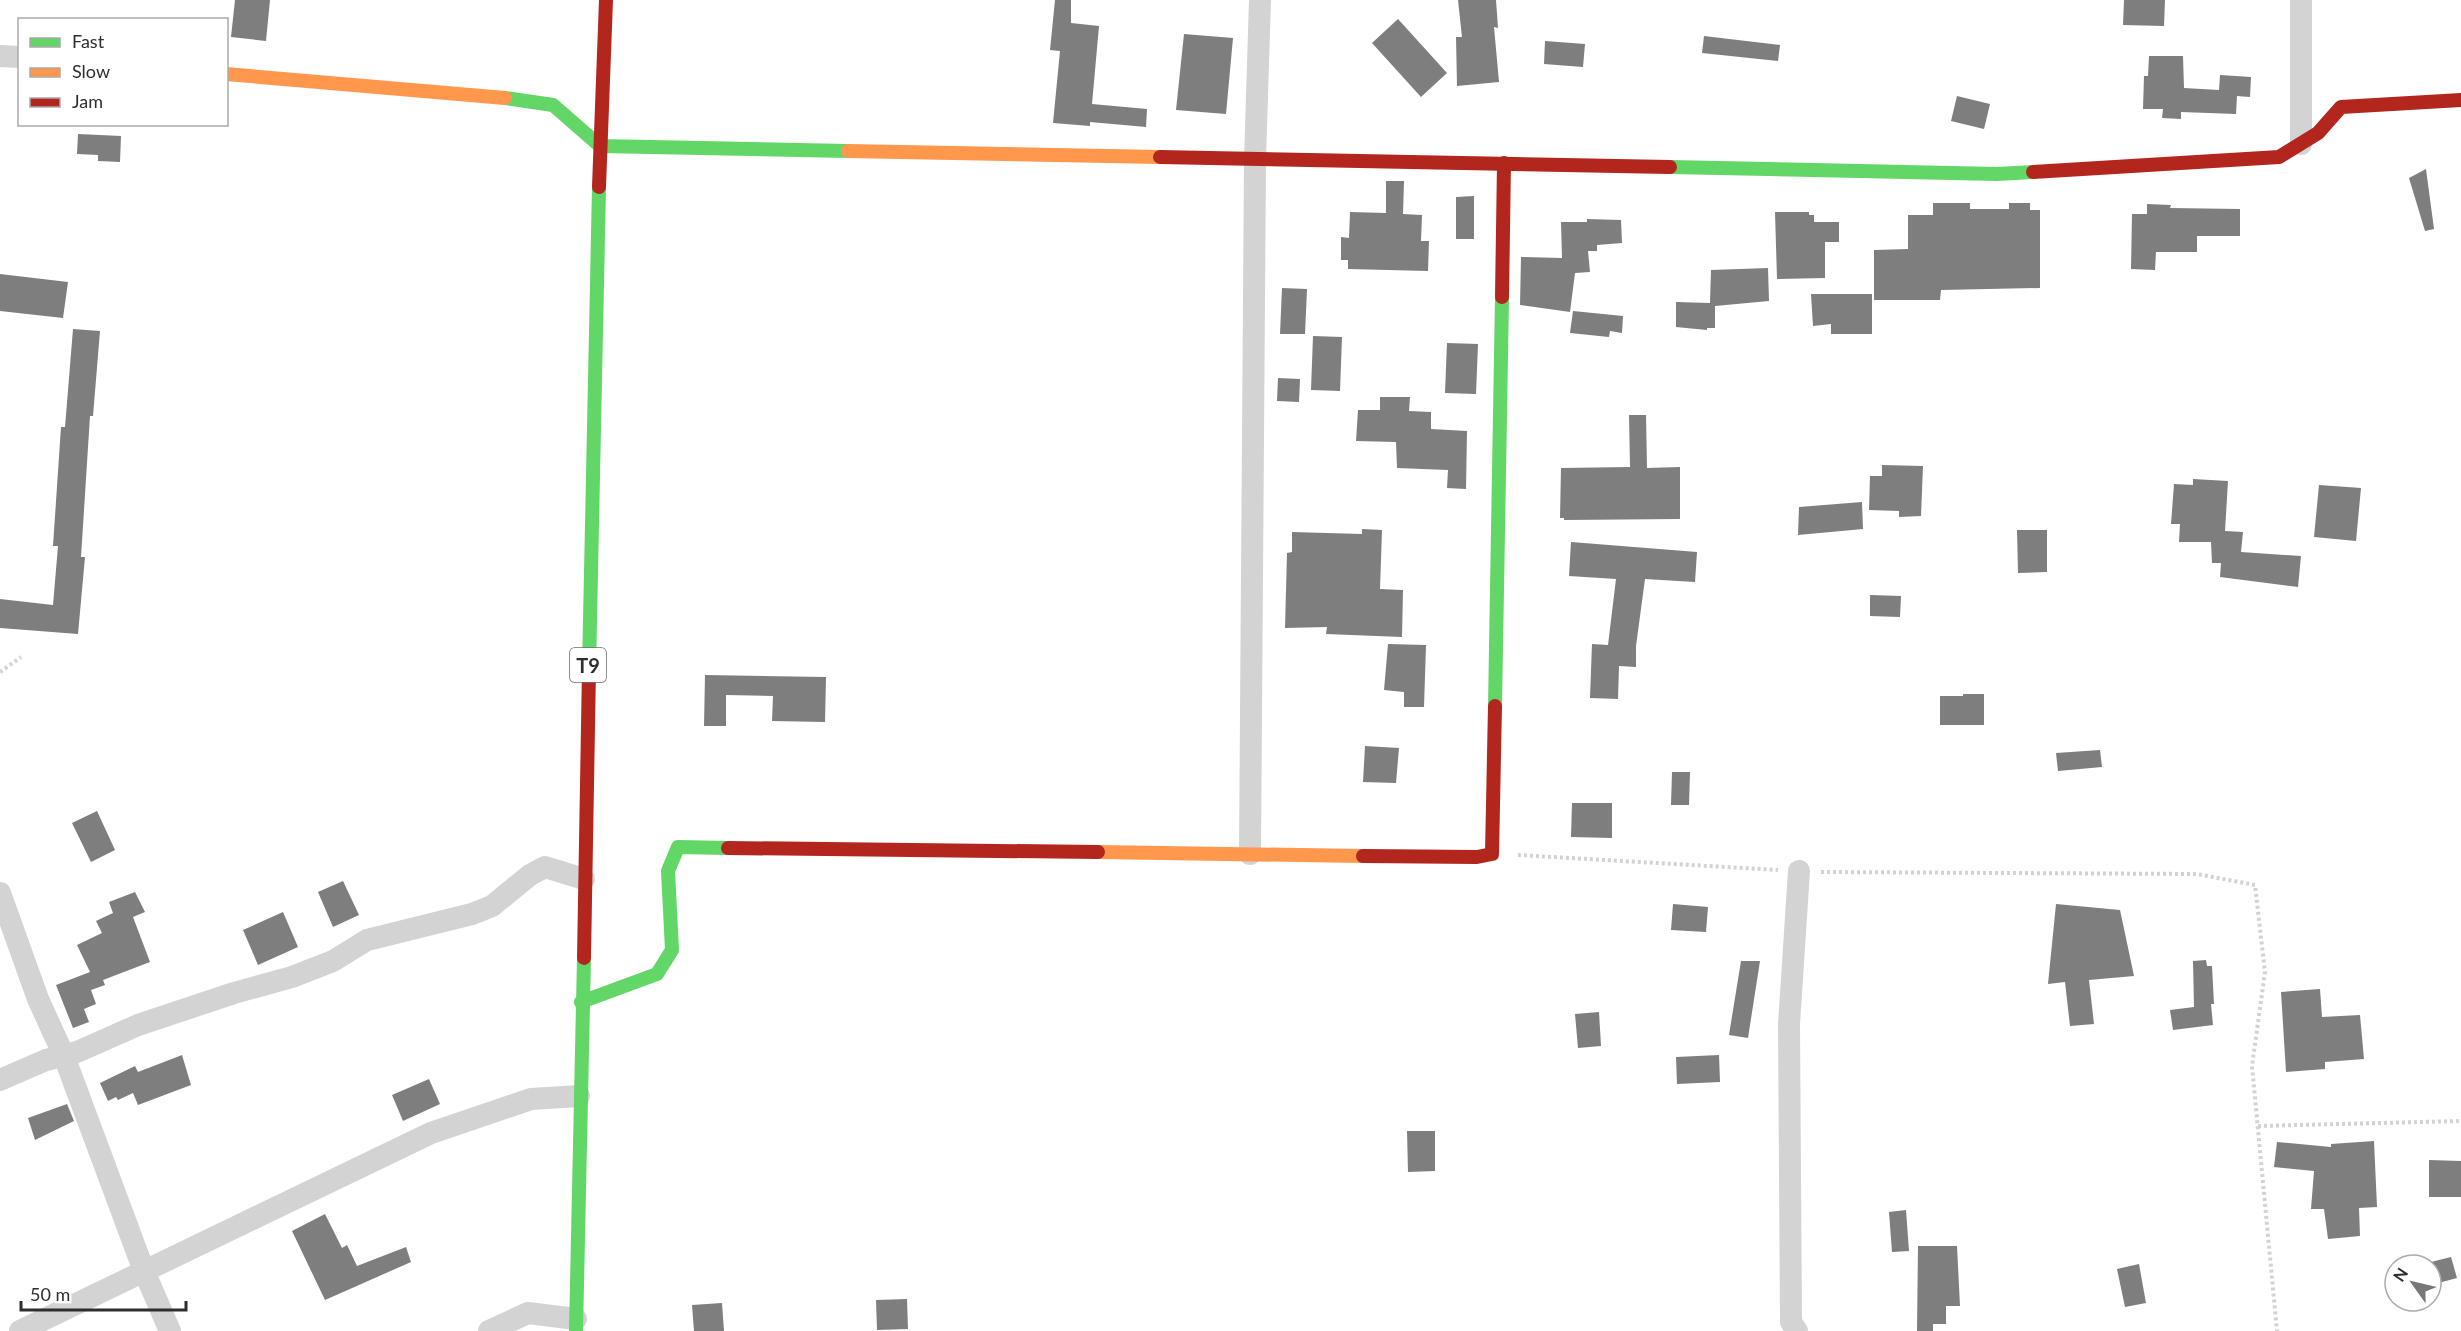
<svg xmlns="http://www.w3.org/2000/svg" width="2461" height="1331" viewBox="0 0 2461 1331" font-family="Lato,sans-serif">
<rect width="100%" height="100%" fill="#fff"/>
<g fill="#7e7e7e">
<path d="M235 0H270L266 41 231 37Z"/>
<path d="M1055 0H1071V23L1099 26 1092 104 1147 109 1146 127 1090 122V126L1053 123 1060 51 1050 50Z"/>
<path d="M1458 0H1496L1498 28 1494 27 1499 82 1457 86 1456 37H1462Z"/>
<path d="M2124 0H2165L2164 26 2123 25Z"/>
<path d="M1398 19 1447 73 1421 97 1372 43Z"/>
<path d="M1184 34 1233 38 1226 114 1176 110Z"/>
<path d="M1704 36 1780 45 1778 61 1702 53Z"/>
<path d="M1545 41 1585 44 1583 67 1544 64Z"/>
<path d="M2149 56H2183L2184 88 2219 90 2220 75 2251 77 2250 97 2237 96 2236 114 2181 112V119L2162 118 2163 109H2143L2144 76H2148Z"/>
<path d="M1957 96 1990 104 1984 129 1951 121Z"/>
<path d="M78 134 121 136 120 162 98 161V155L77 154Z"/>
<path d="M2426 169 2434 229 2425 231 2409 178Z"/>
<path d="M1386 181H1404L1403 214 1422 215 1421 241H1429L1428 271 1348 269V260H1341V237L1349 238 1350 212 1386 213Z"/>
<path d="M1474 196V239H1456V197Z"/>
<path d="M1933 203H1970V209H2009V203H2030V210H2040V288L1941 290 1940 300H1874V250L1908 249V215H1933Z"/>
<path d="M2147 204 2171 205 2170 208 2240 209V236H2197V252H2156L2155 270 2131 269 2132 214H2147Z"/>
<path d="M1775 212H1809V215H1814V222H1839V242H1825V278L1777 279Z"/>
<path d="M1587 219 1621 220 1622 243 1597 245V251H1588L1590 272 1575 273 1570 312 1520 305 1521 257 1562 258 1561 222H1587Z"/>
<path d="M1768 268 1769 301 1715 306V328H1707V330L1676 327V302L1710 303 1711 270Z"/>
<path d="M0 274 68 282 63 318 0 311Z"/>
<path d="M1282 288 1307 289 1305 334H1280Z"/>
<path d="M1811 294H1872V334H1831V324L1813 326Z"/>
<path d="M1573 311 1623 316 1622 333 1610 331 1609 337 1570 333Z"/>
<path d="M73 329 100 331 93 416H90L81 557H85L78 634 0 628V599L53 605 58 546H53L61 427H65Z"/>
<path d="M1313 336 1342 337 1340 391 1311 390Z"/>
<path d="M1447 343 1478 344 1476 394 1445 393Z"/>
<path d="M1278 378 1300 379 1299 402 1277 401Z"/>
<path d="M1380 397H1410L1409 411 1431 412V429L1467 431 1466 489 1447 488 1448 470 1397 468 1396 442 1356 441 1358 410H1380Z"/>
<path d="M1629 415H1646L1647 468 1680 467V519L1564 520V518H1560L1561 468 1630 467Z"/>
<path d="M1882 465 1923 466 1921 516 1899 517V511L1869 510 1870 476H1882Z"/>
<path d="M2193 479 2228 481 2225 531 2243 532 2241 552 2301 556 2298 587 2220 577 2221 563H2212L2211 542H2179L2180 524H2171L2174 484 2193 485Z"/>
<path d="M2319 485 2361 488 2356 541 2314 537Z"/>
<path d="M1862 502 1863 529 1798 535 1799 507Z"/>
<path d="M1362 529 1382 530 1380 589 1403 590 1402 637 1326 634 1327 627 1285 628 1287 553 1292 552V532L1362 534Z"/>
<path d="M2017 530H2047V572L2018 573Z"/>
<path d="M1571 542 1697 552 1695 582 1645 579 1636 646V667L1619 666 1618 699 1590 698 1592 644 1608 645 1616 579 1569 576Z"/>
<path d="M1870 595 1901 596 1900 617 1870 616Z"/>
<path d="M1388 644 1426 645 1424 707H1404V692L1384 690Z"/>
<path d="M705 675 826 677 825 722 772 721 773 696 726 695V726H704Z"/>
<path d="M1963 694H1984V725H1940V696H1963Z"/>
<path d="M1365 746 1399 748 1396 783 1363 782Z"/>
<path d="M2100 750 2102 767 2058 771 2056 753Z"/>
<path d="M1672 772H1690L1689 805H1671Z"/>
<path d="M1572 803H1612V838L1571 837Z"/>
<path d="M97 811 115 850 91 862 72 823Z"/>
<path d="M343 881 359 915 333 927 318 892Z"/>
<path d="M135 892 145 912 133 917 150 962 103 980 105 985 91 990 96 1004 84 1009 89 1022 73 1028 56 985 90 972 77 945 102 933 96 921 113 913 109 902Z"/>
<path d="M1673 904 1708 907 1706 932 1671 930Z"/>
<path d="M2056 904 2120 910 2134 976 2089 980 2094 1024 2070 1026 2065 982 2048 984Z"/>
<path d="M283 912 298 947 258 965 243 930Z"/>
<path d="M2206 960 2207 966H2212L2214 1004H2211L2213 1025 2173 1030 2170 1010 2194 1007 2193 961Z"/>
<path d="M1741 961H1760L1748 1038 1729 1035Z"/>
<path d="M2320 989 2322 1017 2360 1015 2364 1059 2325 1062V1069L2286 1072 2281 992Z"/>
<path d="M1599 1012 1601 1046 1578 1048 1575 1014Z"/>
<path d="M182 1055 191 1085 138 1105 133 1093 118 1100 116 1097 108 1101 100 1083 135 1066 138 1072Z"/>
<path d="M1719 1055 1720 1082 1677 1084 1676 1057Z"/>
<path d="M429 1079 440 1104 403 1121 392 1095Z"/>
<path d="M67 1104 74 1121 35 1140 28 1118Z"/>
<path d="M1407 1131H1435V1171L1408 1172Z"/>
<path d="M2374 1141 2377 1207 2359 1208 2360 1236 2328 1239 2324 1209H2311L2314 1171 2274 1167 2277 1142 2331 1147V1144Z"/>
<path d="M2429 1160 2461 1161V1197H2429Z"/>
<path d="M1906 1210 1909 1251 1892 1252 1889 1212Z"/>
<path d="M325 1214 342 1248 347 1245 357 1266 406 1247 411 1262 325 1300 292 1231Z"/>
<path d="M1918 1246H1957L1960 1306H1946V1324H1933V1331H1917Z"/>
<path d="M2451 1257 2457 1278 2431 1285V1262Z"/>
<path d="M2139 1264 2146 1303 2125 1307 2117 1269Z"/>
<path d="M907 1299 908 1329 877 1330 876 1300Z"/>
<path d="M722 1303 724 1331H694L692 1305Z"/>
</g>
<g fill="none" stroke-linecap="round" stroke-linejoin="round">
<g stroke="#d3d3d3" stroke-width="4" stroke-dasharray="3 3" stroke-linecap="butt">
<path d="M0 672 21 657"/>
<path d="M1518 855 1778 870"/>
<path d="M1821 872 2197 874 2255 885 2265 972 2252 1066 2277 1331"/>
<path d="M2258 1126 2461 1121"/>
</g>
<g stroke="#d3d3d3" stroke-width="22">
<path d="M0 56 20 57"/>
<path d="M2301 144V0"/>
<path d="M1250 854 1255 160 1260 0"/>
<path d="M0 893 38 999 64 1056 144 1271 170 1331"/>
<path d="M0 1080 46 1060 77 1052 138 1025 234 993 292 977 333 961 367 940 472 914 492 906 530 875 545 867 584 879"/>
<path d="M20 1331 431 1133 531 1099 579 1096"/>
<path d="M489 1331 528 1313 576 1319"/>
<path d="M1797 1331 1791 1322 1789 1024 1799 871"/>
</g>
<g stroke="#63d668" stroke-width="14">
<path d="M505 98 553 105 600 146 848 151"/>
<path d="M1670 167 1997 174 2033 172"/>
<path d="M589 669 599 187"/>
<path d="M1495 706 1502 297"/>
<path d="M581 1002 657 974 672 950 668 871 678 847 728 848"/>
<path d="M576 1331 584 958"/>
</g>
<g stroke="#ff974d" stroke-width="14">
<path d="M226 74 505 98"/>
<path d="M848 151 1160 157"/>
<path d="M1098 852 1363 856"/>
</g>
<g stroke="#b3261e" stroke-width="14">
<path d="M1160 157 1670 167"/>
<path d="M2033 172 2279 157 2318 133 2341 107 2461 100"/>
<path d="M599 187 606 0"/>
<path d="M1502 297 1504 163"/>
<path d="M728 848 1098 852"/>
<path d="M1363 856 1477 857 1492 854 1495 706"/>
<path d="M584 958 589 669"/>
</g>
</g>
<g text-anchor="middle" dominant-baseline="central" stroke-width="6" stroke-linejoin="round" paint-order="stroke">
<rect fill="#fff" stroke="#6d6d6d" stroke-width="1.5" x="570" y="648" width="36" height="34" rx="4.5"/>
<g font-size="20" font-weight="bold" fill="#2e2e2e">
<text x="588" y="665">T9</text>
</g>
</g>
<rect x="18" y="18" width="210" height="108" fill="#ffffff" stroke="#ababab" stroke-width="1.5"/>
<rect x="30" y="38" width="30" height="9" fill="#63d668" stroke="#ababab" stroke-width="1.5"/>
<text x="72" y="48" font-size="18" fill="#2e2e2e">Fast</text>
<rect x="30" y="68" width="30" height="9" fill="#ff974d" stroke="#ababab" stroke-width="1.5"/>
<text x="72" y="78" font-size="18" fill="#2e2e2e">Slow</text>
<rect x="30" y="98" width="30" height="9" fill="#b3261e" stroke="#ababab" stroke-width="1.5"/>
<text x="72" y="108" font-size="18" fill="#2e2e2e">Jam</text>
<g transform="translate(2413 1283) rotate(304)"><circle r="28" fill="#ffffff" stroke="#ababab" stroke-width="1.5"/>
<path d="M0-4.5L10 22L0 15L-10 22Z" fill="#777777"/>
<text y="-9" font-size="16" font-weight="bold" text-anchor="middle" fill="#2e2e2e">N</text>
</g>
<path d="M21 1301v9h165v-9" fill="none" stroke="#2e2e2e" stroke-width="3"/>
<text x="30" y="1301" font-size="18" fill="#2e2e2e" stroke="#ffffff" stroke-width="4.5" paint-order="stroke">50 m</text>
</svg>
